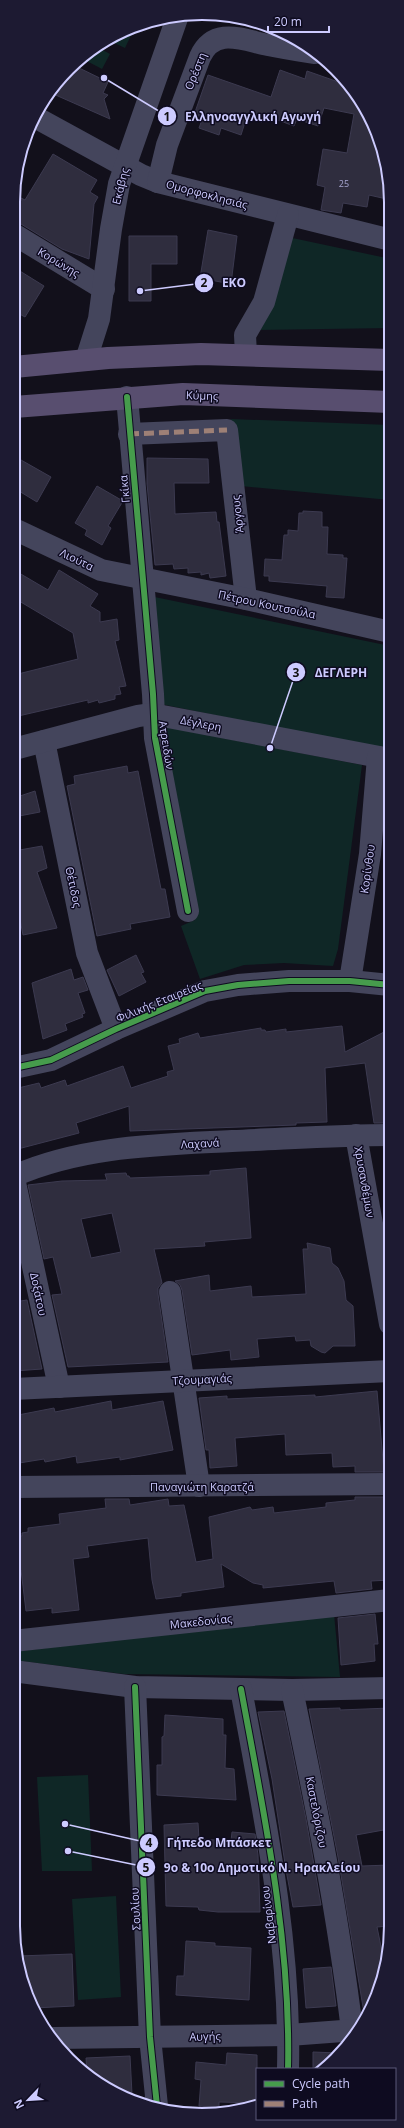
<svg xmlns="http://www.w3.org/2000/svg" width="404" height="2128" viewBox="0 0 404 2128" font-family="'Open Sans',sans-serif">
<rect width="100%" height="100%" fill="#12101b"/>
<g fill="#0f2726">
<path d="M134 29 125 48 110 41Z"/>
<path d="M97 47 110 54 102 69 81 58 87 52Z"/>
<path d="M283 236 391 259 390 328 257 330Z"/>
<path d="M231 419 390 425V500L241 486Z"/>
<path d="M145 595 390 646V751L156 703Z"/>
<path d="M161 726 362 765 338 949 333 966 284 963 244 965 200 979 181 926 195 920Z"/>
<path d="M334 1614 340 1677 124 1674 13 1660V1652Z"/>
<path d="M88 1775 92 1871H42L37 1777Z"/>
<path d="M116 1896 121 1997 78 2000 72 1899Z"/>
</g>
<g fill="#2f2d3e" stroke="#3c3a50" fill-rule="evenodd">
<path d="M75 66 108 82 103 93 108 95 104 99 110 119 51 93Z"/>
<path d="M280 70 305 79 307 71 347 85 377 129 391 189V200L369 195 367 207 343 203 341 213 321 210 325 187 317 185 323 149 347 153 354 114 324 108 318 126 297 119 294 126 264 115 262 122 247 116 241 135 221 128 219 135 199 128 203 117 194 115 208 75 271 97Z"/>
<path d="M53 154 97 180 90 192 98 197 94 204 89 259 62 249 21 224 15 222V195L25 200Z"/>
<path d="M208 230 237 236 231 284 200 278Z"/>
<path d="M129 236H177V264H151V301H129Z"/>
<path d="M15 268 44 286 25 317 14 311Z"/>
<path d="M147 458 208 459 209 483H174L175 514 216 512 217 522H219L226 576 210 578 209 573 201 575V572L188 573V568L174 569 173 564 155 565 147 484Z"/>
<path d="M21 460 51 477 37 502 14 488V471Z"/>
<path d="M97 486 123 501 108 526 111 528 102 545 85 535 87 530 75 523Z"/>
<path d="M303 511 322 512V527H328L327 554 343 555V558H347L344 598 326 597 327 586 269 581V576H264L265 559 282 560 284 535H288V530L298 531 299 513H303Z"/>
<path d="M14 570 48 590 59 570 98 594 90 606 100 612V622L117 619 119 640 115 641 126 686 119 687 121 694 115 695V699L99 703 98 700 88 703V700L14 717V675L78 659 73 633 14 598Z"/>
<path d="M127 766 128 773 138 771 161 889H165L170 917 130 924 131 929 97 936 67 786 75 784 74 776Z"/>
<path d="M35 791 40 812 14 817V798Z"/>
<path d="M42 846 47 868 37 872 57 928 23 935 14 888V851Z"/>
<path d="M136 955 144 972 141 973 146 982 119 996 107 970Z"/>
<path d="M71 969 74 980 83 977 88 990 78 993 85 1013 82 1014 83 1017 65 1024 67 1030 43 1039 32 983Z"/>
<path d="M342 1026 345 1052 390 1029V1123H374L365 1063 325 1068 327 1122 296 1123V1125L130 1131 129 1106 76 1123 79 1133 14 1150V1089L39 1083 41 1088 65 1080 67 1086 123 1066 131 1088 168 1076 167 1072 174 1070 168 1046 180 1043 179 1039 198 1033 200 1038 261 1028V1030H265L266 1032 286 1029V1032Z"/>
<path d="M246 1168 251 1238 204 1242 205 1246 154 1249 162 1283 158 1288V1294L168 1362 68 1367 52 1295 62 1294 53 1257 44 1259 28 1185 62 1181 107 1180 105 1174 126 1173 127 1176H129L130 1178 210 1175V1171ZM112 1213 121 1252 91 1258 81 1219Z"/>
<path d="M14 1236 20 1265 14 1266Z"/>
<path d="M307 1243 330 1248 332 1263 338 1268 344 1281 346 1300 353 1306 355 1346H333L325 1353 321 1352 311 1346 310 1340 296 1341 295 1336 257 1339 259 1357 231 1360 230 1350 192 1355 182 1290 180 1285 175 1281 209 1275 210 1291 251 1286 252 1297 306 1294 303 1249H308Z"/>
<path d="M27 1300 42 1369 14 1371V1302Z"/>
<path d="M377 1391 384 1472H355V1466L333 1467 332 1453 286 1455 285 1434 235 1438 237 1466 210 1468 209 1450H206L199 1398 227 1396V1399L315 1395V1397Z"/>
<path d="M111 1401 112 1410 163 1401 173 1450 120 1460V1457L77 1463 76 1456 45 1462 44 1459 13 1464V1416L54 1408 55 1412Z"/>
<path d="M355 1497H390V1580L371 1581 372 1589 336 1593 334 1581 263 1588V1585L253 1583 221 1564 224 1587 181 1593V1596L156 1599 152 1580 148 1538 87 1546 89 1557 73 1559 79 1610 52 1613V1608L26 1611 21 1570H13V1537L22 1536V1533L28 1532V1528L60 1524 59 1514 106 1508 105 1499H129L130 1505 168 1499 169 1506 184 1505 196 1562 213 1559 209 1517 250 1507 252 1510 273 1507 274 1513 326 1507V1503L355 1500Z"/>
<path d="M375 1614 378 1644H374L375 1661 341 1665 338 1618Z"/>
<path d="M340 1708V1710L390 1708 389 1829 356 1835 362 1866 389 1865V1926L377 1927 385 1966 371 2010 365 2019 338 1857 309 1709Z"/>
<path d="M284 1711 306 1819 321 1905 293 1907 286 1870 272 1779 258 1712Z"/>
<path d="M165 1715 223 1719V1735H226L225 1768 234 1769 236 1800 157 1795V1765H162V1737L164 1736Z"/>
<path d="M198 1823 199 1839 231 1841 232 1832 255 1834 258 1855 260 1912H218L199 1910 198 1907 166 1906 164 1825Z"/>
<path d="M186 1941 215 1943V1946L251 1948 249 2000 176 1995 177 1976H184Z"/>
<path d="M72 1954 74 2006 34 2008 27 1998 19 1956Z"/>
<path d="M331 1967 336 2006 306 2008 303 1969Z"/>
<path d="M313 2052 338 2053 326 2068 313 2069Z"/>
<path d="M227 2053 257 2055V2103L219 2102V2108L199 2106 201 2080 195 2079 196 2062 226 2065Z"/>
<path d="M130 2056 132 2094 117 2095 87 2073 86 2058Z"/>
</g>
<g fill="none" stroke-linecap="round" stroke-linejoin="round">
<g stroke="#44455c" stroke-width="22">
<path d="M35 117 141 175 158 182 391 240"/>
<path d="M158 182 167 145 200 57C214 26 243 40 268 45 284 48 299 51 315 53"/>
<path d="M15 235 104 289"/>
<path d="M246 355 245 335 264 302 288 215"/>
<path d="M86 360 99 319 111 229 119 184 177 18"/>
<path d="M127 397 153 694 155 738 188 911"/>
<path d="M129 434 227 430 246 599"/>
<path d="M14 529 101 570 246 599 390 632"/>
<path d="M44 741 87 953 116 1029"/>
<path d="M14 749 138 716 152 714 390 759"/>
<path d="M350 981 370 854 378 757"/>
<path d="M14 1068 51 1060 116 1029 205 991 238 985 289 981H350L390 985"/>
<path d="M356 1135 390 1324"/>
<path d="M14 1176C82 1146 158 1145 232 1141 284 1139 337 1135 390 1135"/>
<path d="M14 1178 59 1387"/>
<path d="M170 1292 199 1486"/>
<path d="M13 1389 390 1371"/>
<path d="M13 1487 390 1484"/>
<path d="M13 1641 390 1600"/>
<path d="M13 1671 135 1687 292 1690 390 1688"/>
<path d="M135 1687 150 2037 157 2106"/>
<path d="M241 1689C264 1814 291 1941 288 2069"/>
<path d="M292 1690C316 1803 338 1915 352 2030"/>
<path d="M54 2038 289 2035 356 2030"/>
</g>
<g stroke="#584e6f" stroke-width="22">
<path d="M14 367 108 358 201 354 390 360"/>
<path d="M14 407 183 394 390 402"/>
</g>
<path stroke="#9e8076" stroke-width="5" stroke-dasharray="10 5" stroke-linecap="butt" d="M129 434 227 430"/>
<g stroke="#0e0b20" stroke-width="8">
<g id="cycleway">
<path d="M127 397 153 694 155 738 188 911"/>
<path d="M14 1068 51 1060 116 1029 205 991 238 985 289 981H350L390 985"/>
<path d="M135 1687 150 2037 157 2106"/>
<path d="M241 1689C264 1814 291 1941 288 2069"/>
</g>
</g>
<use href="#cycleway" stroke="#469c4c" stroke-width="6"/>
</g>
<g text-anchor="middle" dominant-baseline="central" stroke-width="3" stroke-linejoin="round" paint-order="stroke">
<g font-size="9" fill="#a6a4cf">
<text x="344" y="183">25</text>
</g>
<g font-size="11" fill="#cdcbff" stroke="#0e0b20">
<text transform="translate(195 71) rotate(-68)">Ορέστη</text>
<text transform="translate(120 186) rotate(-76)">Εκάβης</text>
<text transform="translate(207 194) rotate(15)">Ομορφοκλησιάς</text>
<text transform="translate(59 262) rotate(31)">Κορώνης</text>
<text transform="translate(202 395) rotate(2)">Κύμης</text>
<text transform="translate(124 489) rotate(-95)">Γκίκα</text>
<text transform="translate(237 514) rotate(-96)">Άργους</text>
<text transform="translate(77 559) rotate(26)">Λιούτα</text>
<text transform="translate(267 604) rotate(12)">Πέτρου Κουτσούλα</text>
<text transform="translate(201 723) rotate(11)">Δέγλερη</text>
<text transform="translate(167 745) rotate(81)">Ατρειδών</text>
<text transform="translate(367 869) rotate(-82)">Κορίνθου</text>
<text transform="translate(74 887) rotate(78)">Θέτιδος</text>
<text transform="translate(159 1001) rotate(-22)">Φιλικής Εταιρείας</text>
<text transform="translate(200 1143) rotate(-3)">Λαχανά</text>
<text transform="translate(365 1182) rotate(80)">Χρυσανθέμων</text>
<text transform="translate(39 1294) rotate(78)">Δοξάτου</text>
<text transform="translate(202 1379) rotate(-3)">Τζουμαγιάς</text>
<text x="202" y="1486">Παναγιώτη Καρατζά</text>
<text transform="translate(201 1621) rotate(-6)">Μακεδονίας</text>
<text transform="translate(317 1812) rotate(79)">Καστελόριζου</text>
<text transform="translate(135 1909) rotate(-93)">Σουλίου</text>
<text transform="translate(268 1915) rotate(-97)">Ναβαρίνου</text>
<text transform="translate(205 2036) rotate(-1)">Αυγής</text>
</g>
</g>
<path d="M0 0H404V2128H0ZM202 20H202A182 182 0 0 1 384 202V1926A182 182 0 0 1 202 2108H202A182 182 0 0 1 20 1926V202A182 182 0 0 1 202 20Z" fill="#1d1a32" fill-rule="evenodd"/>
<path fill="none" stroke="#cdcbff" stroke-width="2" d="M202 20H202A182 182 0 0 1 384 202V1926A182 182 0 0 1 202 2108H202A182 182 0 0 1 20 1926V202A182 182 0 0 1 202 20Z"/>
<path fill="none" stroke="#cdcbff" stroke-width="1.5" d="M104 78L167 116M140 291L204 283M270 748L296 672M65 1824L149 1843M68 1851L146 1867"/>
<g fill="#cdcbff" stroke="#0e0b20" stroke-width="1.5">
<circle cx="104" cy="78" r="4"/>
<circle cx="140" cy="291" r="4"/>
<circle cx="270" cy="748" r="4"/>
<circle cx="65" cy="1824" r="4"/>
<circle cx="68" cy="1851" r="4"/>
<circle cx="167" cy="116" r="10"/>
<circle cx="204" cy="283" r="10"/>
<circle cx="296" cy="672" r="10"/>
<circle cx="149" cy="1843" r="10"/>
<circle cx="146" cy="1867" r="10"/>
</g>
<g font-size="12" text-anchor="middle" font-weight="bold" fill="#111">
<text x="167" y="121">1</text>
<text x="204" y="287">2</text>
<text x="296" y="677">3</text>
<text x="149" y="1847">4</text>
<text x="146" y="1872">5</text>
</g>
<g font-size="12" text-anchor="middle" font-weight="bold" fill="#cdcbff" stroke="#0e0b20" stroke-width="3" stroke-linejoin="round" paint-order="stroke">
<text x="253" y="121">Ελληνοαγγλική Αγωγή</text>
<text x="234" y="287">EKO</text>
<text x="341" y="677">ΔΕΓΛΕΡΗ</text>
<text x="219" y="1847">Γήπεδο Μπάσκετ</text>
<text x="262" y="1872">9ο &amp; 10ο Δημοτικό Ν. Ηρακλείου</text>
</g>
<rect x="256" y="2068" width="140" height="52" fill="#0e0b20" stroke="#5a5879"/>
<rect x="264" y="2081" width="20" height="6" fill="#469c4c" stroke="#5a5879"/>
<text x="292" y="2088" font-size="12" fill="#cdcbff">Cycle path</text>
<rect x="264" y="2101" width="20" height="6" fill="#9e8076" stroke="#5a5879"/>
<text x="292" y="2108" font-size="12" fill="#cdcbff">Path</text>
<g transform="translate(28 2100) rotate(245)" stroke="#0e0b20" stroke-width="3" paint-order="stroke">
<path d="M0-3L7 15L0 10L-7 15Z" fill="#cdcbff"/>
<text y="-6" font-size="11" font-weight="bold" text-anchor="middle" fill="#cdcbff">N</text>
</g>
<path d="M268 26v6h61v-6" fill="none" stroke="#cdcbff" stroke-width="2"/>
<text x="274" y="26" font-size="12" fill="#cdcbff" stroke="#0e0b20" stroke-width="3" paint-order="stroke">20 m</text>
</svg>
